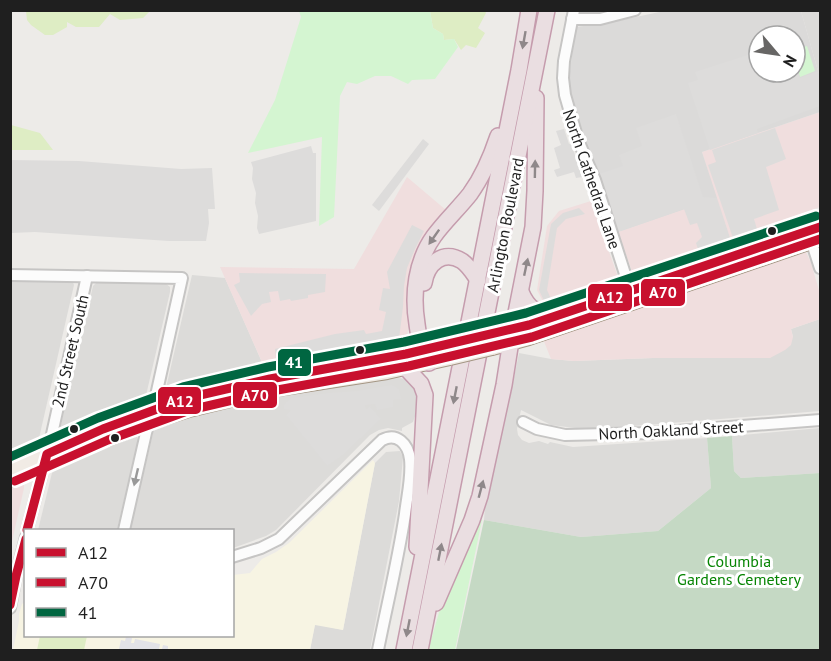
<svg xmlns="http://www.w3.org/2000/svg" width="831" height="661" viewBox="0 0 831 661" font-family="'PT Sans',sans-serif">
<rect width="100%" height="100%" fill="#edebe8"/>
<g fill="#dcdbd9">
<path d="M801 11H820V78L818 71Z"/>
<path d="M192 275 225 278 261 360 264 373 211 385 172 396 167 392 166 388Z"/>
<path d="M11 279 72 280 74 285 37 447 35 451 11 461Z"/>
<path d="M97 282 165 283 170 287V292L144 404 142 407 104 421 68 437 64 435 61 432 60 429 93 286Z"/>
<path d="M820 319V411L608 428 583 429 551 425 521 410 517 429 518 435 522 440 529 443 539 441 548 444 550 442 573 447 707 438 711 488 658 531 581 537 484 520 486 496 510 397 519 353 551 359 574 361 653 358 793 337 791 329Z"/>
<path d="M398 378 407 379 418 392 415 416 413 422 402 428V431L388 428 379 430 370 435 276 530 266 536 233 548 232 530H130L154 429 158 427 193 415 285 394Z"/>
<path d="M820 428V473L741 478 734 471 732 436Z"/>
<path d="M133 436H137L138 441 117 530H38L52 473 54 470Z"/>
<path d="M400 451 403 457 399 501 370 650H310L315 624 343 630 375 463 386 452Z"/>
</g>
<g fill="#f0dede">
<path d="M820 112V207L730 239 733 247 635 280 618 232 716 198 702 152Z"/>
<path d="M407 177 446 210 434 223 421 243 410 268 407 288 406 307 409 326 405 345 264 373 261 360 220 267 354 269Z"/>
<path d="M591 201 618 277 615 287 547 309 537 290 547 226 559 211Z"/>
<path d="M806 252 811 263 820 294V319L791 329 793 337 791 345 785 350 770 358H653L574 361 551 359 543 339Z"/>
<path d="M20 485H24V488L11 546V489Z"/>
</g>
<path fill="#f7f4e3" d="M373 460 375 463 343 630 315 625 310 650H13L19 621V614L22 604 25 602 26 636H232L233 575 250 573 262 559 276 552 289 543Z"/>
<path fill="#dbdad9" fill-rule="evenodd" d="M664 11H801L820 78V112L702 152 717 198 618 232 579 124 568 89 575 27 608 23ZM759 36H795V72H759Z"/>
<g fill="#deedc4">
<path d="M468 10 470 12 473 11H485L486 13 478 28 485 33 476 48 466 45 461 50 454 39 444 40 443 34 433 28 430 11Z"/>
<path d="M26 11V10L150 11 143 18 120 20 110 14 99 27H76L67 22V27L53 35H45L31 25 27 20Z"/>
<path d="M11 125 40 133 53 150H11Z"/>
<path d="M40 636H87L84 650H37Z"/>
</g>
<path fill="#c5d9c4" d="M732 436 734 471 741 478 820 473V650H456L484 520 581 537 658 531 711 488 707 438Z"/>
<g fill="#d4f5d1">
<path d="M299 11H430L433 28 443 34 444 40 454 39 458 47 435 79 412 80 408 84 391 76H375L357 84 347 82 340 96 334 217 319 226 322 137 248 153 275 100 301 17Z"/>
<path d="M807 46 815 71 800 77 795 62V50Z"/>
<path d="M475 518 482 520 455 650H428L443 599Z"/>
</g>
<g fill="#dddcdb">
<path d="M754 53 757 61H759V72H795V64L800 78 818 71 820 78V106L757 129 758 133 710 150 688 83 698 80 695 72Z"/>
<path d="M676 114 703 197 717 198 733 247 701 258 696 243 702 237 697 223 690 225 684 209 618 232 599 174 623 166 619 155 642 146 636 128Z"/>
<path d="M775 128 786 159 766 167 779 210 754 219 757 229 733 238 708 165 716 162 712 150Z"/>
<path d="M564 129 569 144 571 143 582 177 576 178 574 172 557 177 554 170 560 168 554 148 561 145 556 131Z"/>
<path d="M423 139 429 144 379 211 372 205Z"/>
<path d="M311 146 313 153H316V221L259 234 257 228 258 216 255 203 256 193 252 179 253 168 251 162Z"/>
<path d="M10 160 79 161 181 169 212 168 215 209H208L209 223 206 241H169L35 232 11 233Z"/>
<path d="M579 208 585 214 566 219 557 228 547 290 551 299 544 301 539 290 551 224 563 213Z"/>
<path d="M412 225 424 231 415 249 407 268 404 286 403 307 399 339 395 343 333 356 323 360 277 368 275 349 335 334 364 330 366 334 382 331 386 312 379 310 383 288 390 289 387 272Z"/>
<path d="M239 273 326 274 325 292 308 295V298L291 301 290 299 280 301 278 291 269 292 271 302 262 304 251 316 234 285 240 282Z"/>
<path d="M392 385 399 389 401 399 393 400V407L377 410 375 404 365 405 366 409 370 406 381 419 343 455 327 466 286 415 291 410 284 409V405L286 402 291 398 329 393 358 391Z"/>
</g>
<path fill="#e2e2e7" d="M126 637 132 638 131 643H134L135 639 160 644 159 649H162L163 645 168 646V650H169H123L119 649 121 640 125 641Z"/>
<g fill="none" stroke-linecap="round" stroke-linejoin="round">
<g stroke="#c6c5c4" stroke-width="14">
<g id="minor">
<path d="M574 10 564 61 563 78 565 95 578 140 595 180 633 299"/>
<path d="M572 19H600L635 10"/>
<path d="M810 237 820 268"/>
<path d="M10 275 182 278 155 400 146 433 124 530"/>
<path d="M523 422 537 429 565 435 652 433 820 420"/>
<path d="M27 530 50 443 87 276"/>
<path d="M232 557 261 548 279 539 382 440C397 432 408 444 410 459 412 477 407 496 405 514 398 560 387 605 378 650"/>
<path d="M10 608 16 576 26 537"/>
</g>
</g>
<g stroke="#a49684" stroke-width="16">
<g id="major">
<path d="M495 333C606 305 712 261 820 227"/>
<path d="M492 348 529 338 820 239"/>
<path d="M10 470 103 429 187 398 270 379 382 359 453 343"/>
<path d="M10 480 97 443 149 423 189 410 271 390 387 372 450 358"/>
</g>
</g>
<g stroke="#c59cad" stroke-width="18">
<g id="highway">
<path d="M424 283C427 264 443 249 462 261 469 266 473 273 478 280"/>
<path d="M521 292C529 311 537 312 556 316"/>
<path d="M429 363C420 351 419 338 417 324 412 294 416 261 434 236 445 221 459 208 470 194 483 176 491 157 498 136"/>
<path d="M406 368 421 384 425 395 417 547"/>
<path d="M436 603 472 520 480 496 504 385 513 328 533 227 535 191 536 98"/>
<path d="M404 650 519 70 529 10"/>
<path d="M420 650 547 10"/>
</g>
</g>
<use href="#minor" stroke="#fcfcfc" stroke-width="10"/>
<use href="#major" stroke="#f1ebe5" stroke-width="14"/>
<use href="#highway" stroke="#eadee1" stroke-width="15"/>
<g stroke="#a49684" stroke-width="16" stroke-linecap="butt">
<g id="major-bridge">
<path d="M453 343 495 333"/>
<path d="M450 358 492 348"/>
</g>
</g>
<use href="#major-bridge" stroke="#f1ebe5" stroke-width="14"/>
<g stroke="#fff" stroke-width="14">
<g id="bus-1">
<path d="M27 530 47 454 103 429 187 398 270 379 406 354 529 325 820 227"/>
<path d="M10 605 16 576 26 539"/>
</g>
</g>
<g stroke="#fff" stroke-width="14">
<path id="bus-2" d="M15 481 108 440 190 410 272 391 409 366 532 337 820 239"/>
</g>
<g stroke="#fff" stroke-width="14">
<path id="bus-3" d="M10 457 98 418 183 387 268 367 404 342 526 313 816 216"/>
</g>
<use href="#bus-1" stroke="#c8102e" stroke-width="9"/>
<use href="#bus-2" stroke="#c8102e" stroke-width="9"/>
<use href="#bus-3" stroke="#006641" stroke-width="9"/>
</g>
<defs><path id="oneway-solid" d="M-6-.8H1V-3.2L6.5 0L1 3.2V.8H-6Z" transform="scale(1.5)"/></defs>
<g fill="#8f888a">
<use href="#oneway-solid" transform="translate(524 40) rotate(100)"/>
<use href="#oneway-solid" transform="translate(535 169) rotate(-89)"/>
<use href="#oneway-solid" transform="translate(434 237) rotate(125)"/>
<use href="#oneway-solid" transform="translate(526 267) rotate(-78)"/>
<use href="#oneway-solid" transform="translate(455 395) rotate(101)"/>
<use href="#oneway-solid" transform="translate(481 489) rotate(-75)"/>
<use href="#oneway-solid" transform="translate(440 552) rotate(-79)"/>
<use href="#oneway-solid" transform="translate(408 628) rotate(101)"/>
</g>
<use fill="#999" href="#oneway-solid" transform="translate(136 477) rotate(103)"/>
<g fill="#1f1f1f" stroke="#fff" stroke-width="2">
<circle cx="772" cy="231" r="5"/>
<circle cx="360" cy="350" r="5"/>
<circle cx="74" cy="429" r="5"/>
<circle cx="115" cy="438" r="5"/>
</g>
<g text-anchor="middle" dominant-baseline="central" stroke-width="6" stroke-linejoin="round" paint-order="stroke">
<g font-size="16" fill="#1f1f1f" stroke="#fff">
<text transform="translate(592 179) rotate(71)">North Cathedral Lane</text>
<text transform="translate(505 225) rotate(-79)">Arlington Boulevard</text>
<text transform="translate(70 351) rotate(-77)">2nd Street South</text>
<text transform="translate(671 430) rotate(-3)">North Oakland Street</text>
</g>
<g font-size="16" fill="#078504" stroke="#fff">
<text x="739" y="561">Columbia<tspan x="739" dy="18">Gardens Cemetery</tspan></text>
</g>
</g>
<g stroke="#fff" stroke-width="2">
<rect x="640" y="278" width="46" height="29" rx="6" fill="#c8102e"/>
<rect x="587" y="283" width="46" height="29" rx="6" fill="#c8102e"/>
<rect x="277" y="348" width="35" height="29" rx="6" fill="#006641"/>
<rect x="232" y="381" width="46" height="28" rx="6" fill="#c8102e"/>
<rect x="157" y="386" width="45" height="29" rx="6" fill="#c8102e"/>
</g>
<g font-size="16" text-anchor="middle" font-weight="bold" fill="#fff">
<text x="663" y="298">A70</text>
<text x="610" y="303">A12</text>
<text x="294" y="368">41</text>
<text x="255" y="401">A70</text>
<text x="180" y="407">A12</text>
</g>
<rect width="831" height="661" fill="none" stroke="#1f1f1f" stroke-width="24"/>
<rect x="24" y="529" width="210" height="108" fill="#ffffff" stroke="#a5a5a5" stroke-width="1.5"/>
<rect x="36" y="548" width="30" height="9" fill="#c8102e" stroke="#a5a5a5" stroke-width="1.5"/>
<text x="78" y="559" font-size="18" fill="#1f1f1f">A12</text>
<rect x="36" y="578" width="30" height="9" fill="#c8102e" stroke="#a5a5a5" stroke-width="1.5"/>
<text x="78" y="589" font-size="18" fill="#1f1f1f">A70</text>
<rect x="36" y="608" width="30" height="9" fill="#006641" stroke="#a5a5a5" stroke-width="1.5"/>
<text x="78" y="619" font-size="18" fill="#1f1f1f">41</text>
<g transform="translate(777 54) rotate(119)"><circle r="28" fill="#ffffff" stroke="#a5a5a5" stroke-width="1.5"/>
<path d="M0-4.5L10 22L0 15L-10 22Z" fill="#676665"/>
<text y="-9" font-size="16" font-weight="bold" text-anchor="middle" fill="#1f1f1f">N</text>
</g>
</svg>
